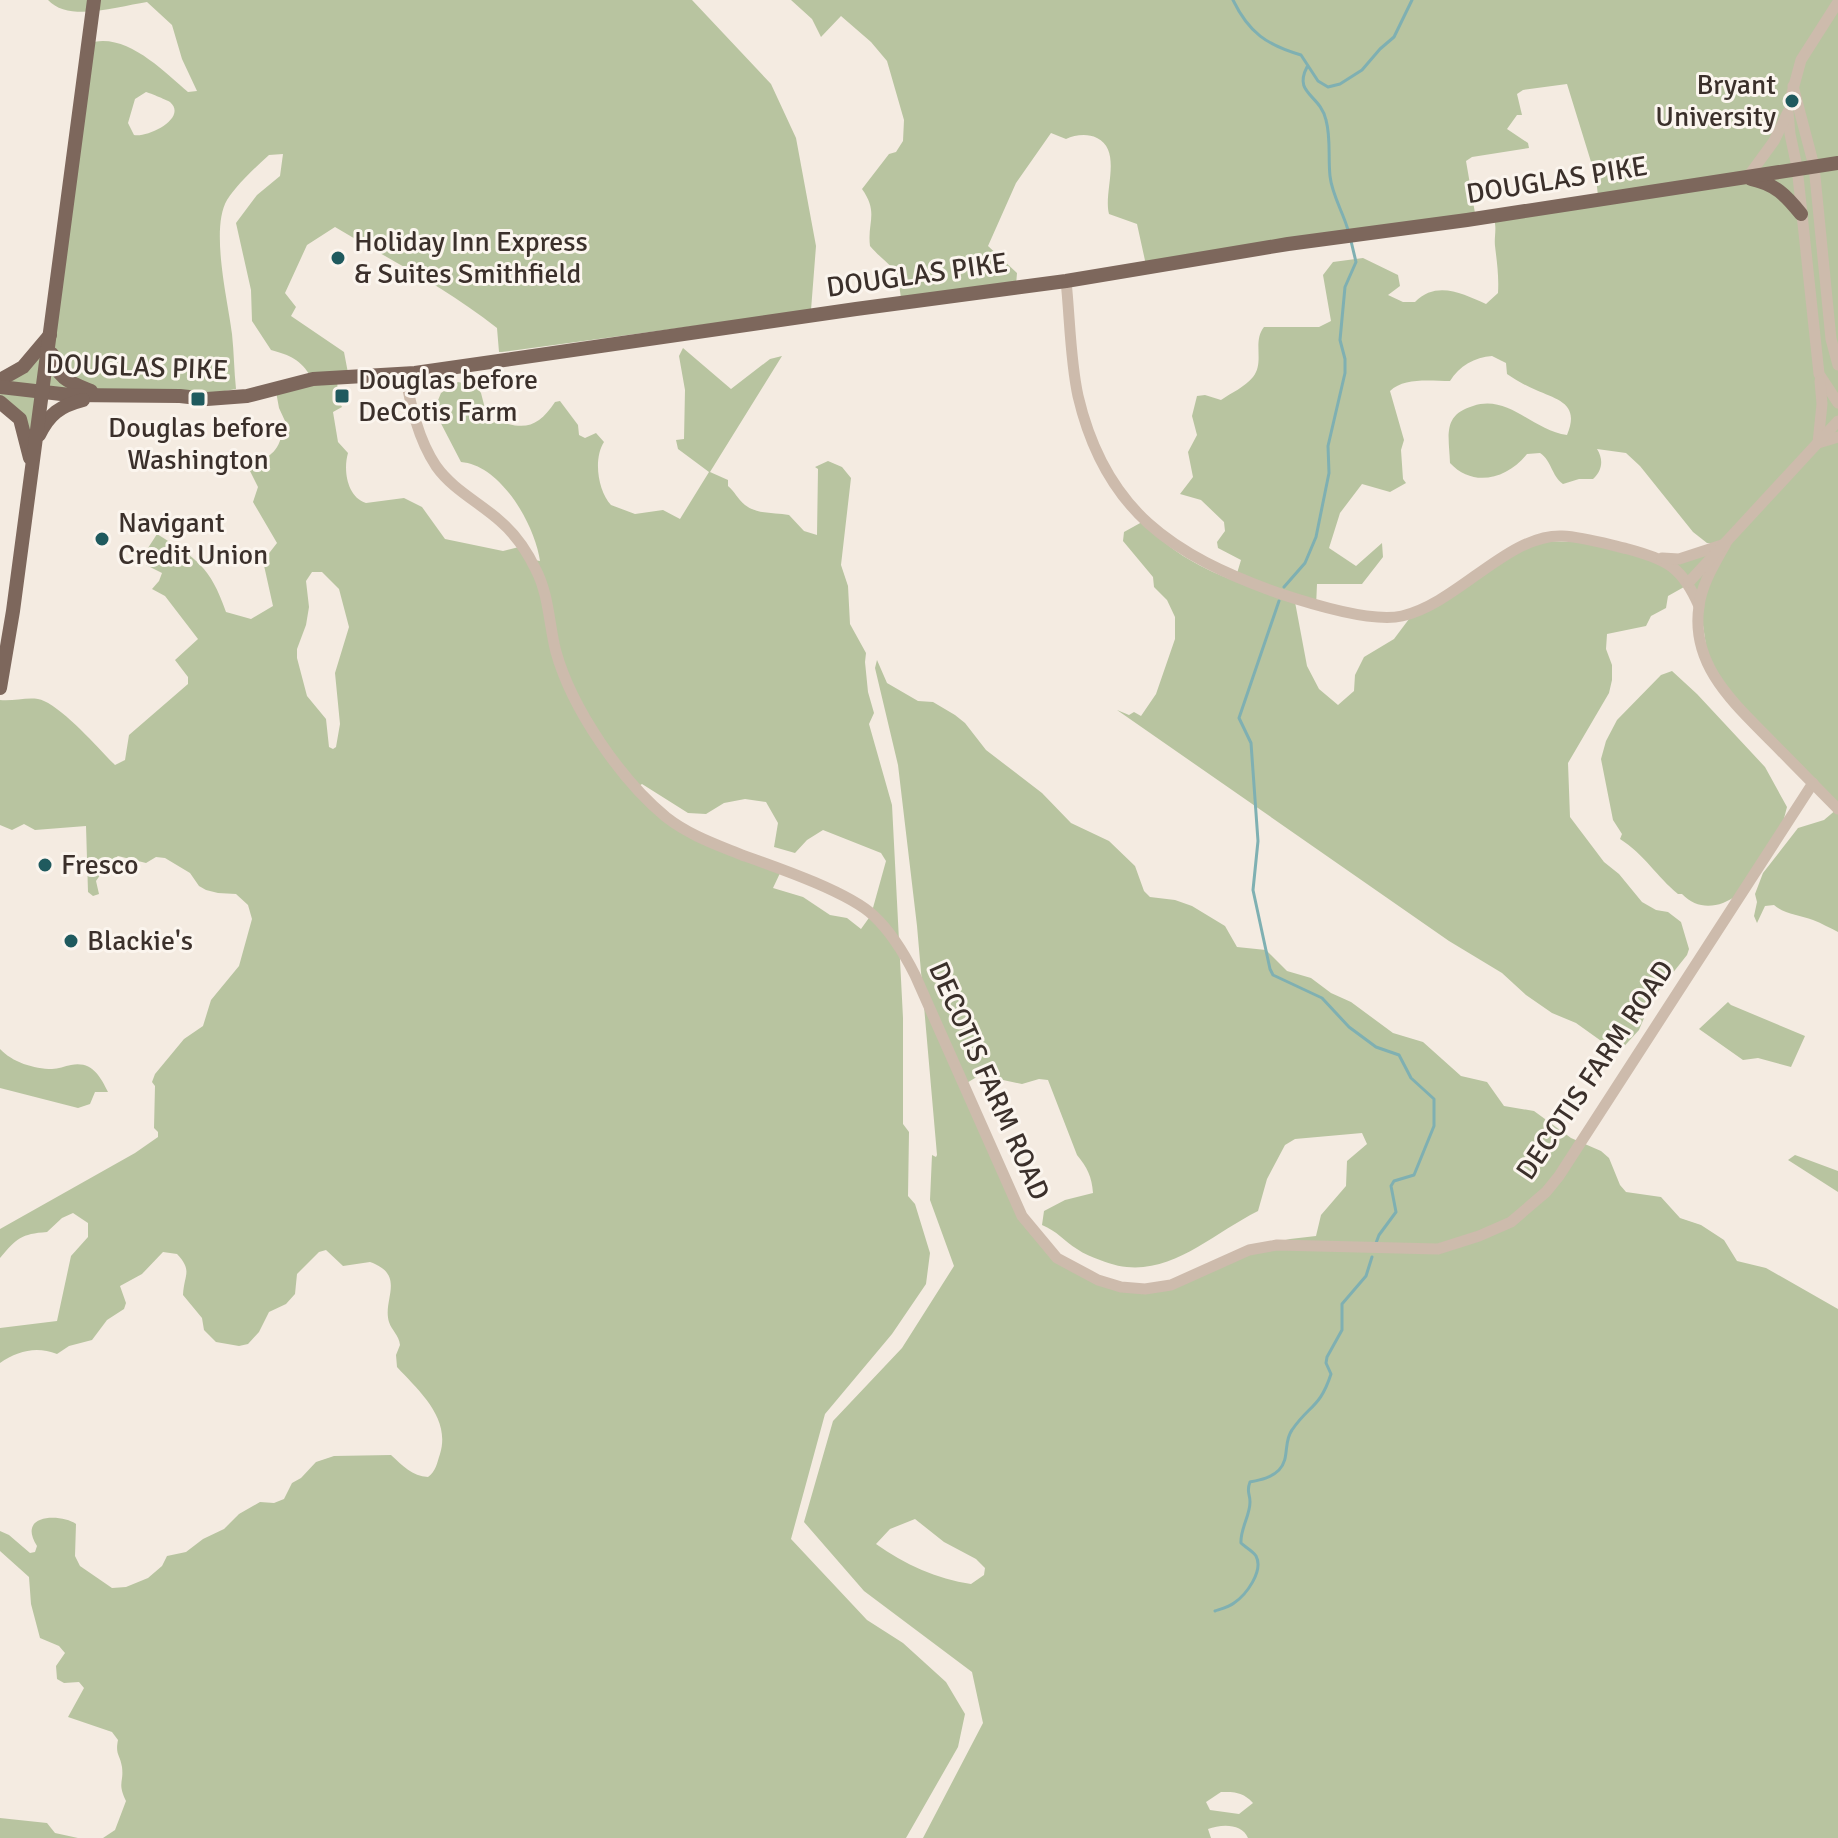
<svg xmlns="http://www.w3.org/2000/svg" width="1838" height="1838" viewBox="0 0 1838 1838" font-family="Signika,sans-serif">
<rect width="100%" height="100%" fill="#f4ebe1"/>
<g fill="#b8c4a0" fill-rule="evenodd">
<path d="M48 0H692L771 84 796 138 816 246 811 310 502 352H499L497 328C445 287 390 260 335 227L307 245 285 293 296 307 291 316 344 352 348 373 337 377 338 399 342 407 333 412 338 442 348 453C343 470 347 497 366 503L404 498 422 507 445 539 503 551 523 546 529 559 540 561C535 525 501 465 461 462L434 410 441 393 458 382 476 386 481 393 489 424 499 421C526 431 539 426 555 402L560 401 578 425 579 435 585 438 596 433 604 442C593 459 598 491 611 505L635 514 663 510 680 519 709 472 678 449 676 440 684 439 685 390 679 356 683 348 731 389 770 359 782 356 710 472 728 480V486C735 492 737 498 745 505 758 515 774 512 789 515L804 531 817 535 818 469 815 467 828 461 842 467 851 478 841 565 848 586 850 624 866 653 865 662 868 692 874 713 869 724 892 805 903 1018V1124L909 1132 908 1196 915 1204 930 1253 926 1284 892 1334 825 1414 791 1539 867 1620 903 1643 946 1682 965 1714 958 1747 906 1838H103L115 1830 126 1801C117 1782 124 1783 122 1767 120 1754 115 1755 118 1740L112 1732 68 1717 84 1688 79 1682 64 1683 57 1679 56 1666 65 1653 59 1646 40 1638 31 1604 29 1577 0 1551V1531L9 1535 30 1553 35 1552 37 1546C16 1513 62 1514 76 1524L75 1556 80 1566 112 1588 126 1587 148 1578 162 1566 167 1556 186 1552 203 1539 224 1529 239 1514 260 1502 274 1503 284 1499 292 1483 301 1478 316 1462 334 1456 391 1455C403 1466 412 1476 428 1477 436 1471 437 1463 440 1454 451 1418 419 1391 397 1367L396 1355 400 1345C399 1335 392 1331 389 1322 382 1300 407 1275 370 1262L343 1266 326 1250 319 1252 297 1274 295 1294 286 1304 269 1312 259 1332 248 1344 239 1346 216 1342 204 1330 202 1318 183 1295C184 1274 193 1271 177 1254L163 1252 142 1274 120 1286 126 1303 124 1309 107 1320 92 1340 69 1346 57 1354C36 1346 18 1351 0 1363V1328L57 1321 71 1256 88 1237V1223L73 1213 62 1218 47 1232C21 1234 17 1238 0 1258V1229L135 1153 158 1137V1132L154 1128 155 1086 152 1082 155 1074 184 1039 203 1026 211 1000 239 966 252 919 248 905 236 894 218 893 206 890 199 886 190 873 165 858 156 857 146 863 118 856 109 862 96 881 99 894 93 896 88 892 86 826 35 830 24 824 12 830 0 825V700C14 702 32 695 44 701 66 711 97 747 115 765L125 760 129 735 188 684V677L175 660 198 639 165 596 152 589 159 581 162 573 146 565 148 548 157 534C197 559 210 566 226 612L251 619 273 606 263 561 277 543 253 502 258 487 248 467C275 454 279 452 285 421L279 408 275 386 311 377C301 360 290 355 271 350L252 321 251 290 236 223 257 195 280 176 283 154 269 155C255 168 238 183 227 200 210 229 228 301 232 334 234 352 234 371 236 389L208 394 40 393 32 444 21 420 0 402V382L46 333 87 44C124 30 162 70 188 92L197 91 182 59 172 25 147 2C119 6 69 23 48 0ZM146 92C150 93 169 101 170 102 188 118 148 138 134 135L128 123 135 99ZM312 572H322L339 589 349 627 335 673 340 724 336 747 333 749 329 747 326 719 307 696 297 658V649L306 625 309 607 306 581ZM642 784 688 813 706 814 724 803 745 799 766 802 778 823 774 847 795 853 807 840 823 830 881 853 886 861 871 915 861 929 847 918 830 915 803 897 773 888 781 871 672 821 634 789Z"/>
<path d="M791 0H1838V932C1830 928 1821 923 1813 920 1800 915 1784 914 1774 905L1765 906 1757 923 1754 916 1757 902 1755 894 1763 873 1798 828 1824 820 1837 809 1727 696 1709 666 1700 605 1684 587 1668 596 1666 608 1651 616 1646 626 1607 634 1606 649 1612 665V680L1609 693 1568 763 1570 817 1604 862 1619 874 1642 902 1656 910 1668 912 1681 922 1689 949 1687 955 1652 999 1639 1030 1618 1053 1576 1023 1552 1013 1526 995 1502 973 1449 941 1117 710 1129 715 1134 712 1141 716 1156 694 1175 639V617L1167 600 1154 587 1153 577 1123 541 1124 532 1142 522C1168 549 1196 566 1232 580H1235L1241 560 1218 548 1217 542 1225 531 1224 522 1201 500 1180 494 1193 477 1188 452 1197 435 1192 416 1197 396 1205 395 1221 400C1231 393 1245 387 1253 377 1265 362 1252 342 1264 327H1319L1331 321 1323 275 1333 262 1363 258 1398 275 1400 286 1388 295 1403 302H1415C1437 280 1463 294 1486 304L1498 293C1499 276 1497 263 1495 246 1494 236 1497 229 1494 219L1598 196 1596 178 1567 84 1523 90 1517 94 1522 115H1517L1507 129 1528 143 1529 148 1472 157 1466 161 1476 219 1146 265 1137 224 1109 214C1103 192 1123 151 1097 138 1087 133 1075 135 1066 139L1051 133 1016 183 988 246 1017 273 1016 285 901 298C897 262 891 270 870 246 867 222 879 213 862 189L889 154 896 152 903 141 904 120 887 61 871 42 841 16 821 37 812 19ZM1492 356 1506 363 1507 374C1516 380 1526 386 1536 390 1559 400 1580 404 1567 435 1533 431 1509 394 1473 406 1442 415 1449 436 1450 463 1473 488 1507 479 1527 454L1540 453C1552 461 1551 475 1563 484L1579 479H1593C1602 471 1604 460 1597 449L1626 453 1640 466 1693 532 1707 543 1726 545 1667 564 1592 542 1535 541 1409 619 1394 639 1364 657 1355 675 1354 691 1338 705 1319 689 1307 666 1295 602 1316 607 1317 584H1362L1383 557 1382 543 1356 566 1329 548 1340 513 1362 484 1390 492 1406 483 1403 479 1401 450 1404 440 1390 391C1404 377 1431 381 1450 381 1459 366 1475 357 1492 356Z"/>
<path d="M877 660 887 683 918 701 933 702 955 715 965 723 986 750 1042 793 1071 823 1109 841 1135 866 1144 891 1150 897 1175 900 1192 906 1225 926 1237 947 1266 950 1287 971 1311 978 1331 993 1351 1002 1393 1033 1423 1042 1461 1076 1487 1082 1504 1106 1534 1111 1571 1138 1601 1151 1609 1158 1620 1185 1626 1192 1661 1197 1680 1218 1701 1225 1724 1240 1737 1261 1766 1268 1838 1309V1838H1248C1242 1823 1221 1824 1208 1829L1211 1838H923L983 1723 972 1672 864 1591 804 1522 833 1421 902 1348 954 1266 930 1200 932 1155 936 1157 937 1155 917 926 898 765 875 668ZM980 1075 1022 1084 1039 1079 1048 1080 1077 1155C1087 1167 1092 1177 1093 1193L1065 1200 1044 1211 1042 1225C1057 1231 1064 1241 1077 1249 1084 1254 1092 1257 1100 1260 1162 1286 1206 1237 1258 1211L1267 1179 1285 1145 1295 1139 1362 1133 1367 1144 1347 1161 1346 1186 1321 1215 1316 1236 1290 1239 1261 1245 1163 1283 1139 1287 1077 1273 1024 1222 965 1084ZM915 1519 944 1542 976 1559 985 1568 984 1575 971 1584C937 1579 904 1564 876 1544L890 1529ZM1221 1792C1235 1792 1243 1792 1253 1803L1239 1814 1210 1810 1206 1802Z"/>
<path d="M1672 671 1697 694 1765 767 1787 807 1782 826 1737 895C1720 908 1698 911 1682 894H1678C1657 877 1644 854 1620 839L1622 834 1613 820 1601 759 1606 741 1617 720 1661 675Z"/>
<path d="M1728 1002 1731 1005 1805 1036 1791 1067 1758 1058 1743 1060 1699 1029Z"/>
<path d="M0 1049C12 1062 34 1069 52 1069 58 1069 65 1066 71 1065 92 1061 100 1076 108 1092H95L90 1104 78 1108 0 1088Z"/>
<path d="M1795 1155 1838 1171V1192L1788 1160Z"/>
<path d="M0 1818 47 1823 55 1833 78 1838H0Z"/>
</g>
<g fill="none" stroke-linecap="round" stroke-linejoin="round">
<g stroke="#7fb0b2" stroke-width="3">
<path d="M1233 0C1249 33 1267 45 1301 55L1318 81 1328 87 1340 84 1362 70 1380 49 1394 37 1412 0"/>
<path d="M1307 67C1293 94 1320 94 1326 120 1331 138 1328 158 1330 176 1332 195 1343 212 1348 230"/>
<path d="M1284 587 1305 563 1316 537 1329 473 1328 446 1345 373V359L1340 340 1345 287 1356 262 1351 241"/>
<path d="M1279 601 1239 718 1251 743 1258 841 1253 890 1270 969 1273 975 1322 998 1349 1027 1376 1047 1399 1055 1411 1078 1434 1099V1126L1414 1175 1394 1181 1391 1186 1396 1212 1379 1235 1376 1243"/>
<path d="M1215 1611C1221 1609 1229 1607 1234 1603 1246 1595 1264 1571 1256 1556 1253 1551 1245 1547 1241 1543 1240 1529 1250 1516 1250 1502 1250 1493 1246 1492 1250 1482 1260 1480 1271 1478 1279 1470 1290 1459 1283 1442 1292 1430 1309 1405 1320 1408 1331 1374L1326 1363 1327 1357 1342 1330V1304L1366 1276 1372 1257"/>
</g>
<g stroke="#cdbbac" stroke-width="11">
<path d="M1793 86 1814 166 1831 339 1838 365"/>
<path d="M1792 93 1801 60 1838 2"/>
<path d="M1788 112 1790 134 1797 167 1819 374 1838 403"/>
<path d="M1747 178 1774 141 1787 114"/>
<path d="M1066 281C1070 318 1070 359 1078 396 1105 511 1172 555 1278 593 1308 603 1372 623 1402 616 1458 603 1508 534 1562 536 1585 537 1606 544 1628 549 1668 560 1682 567 1699 606"/>
<path d="M405 375C411 406 418 439 436 466 453 490 479 502 500 521 515 534 528 553 536 570 549 595 549 625 556 652 572 709 621 780 666 817 689 835 715 844 742 855 776 867 849 892 874 916 892 933 904 953 915 975L1022 1216 1057 1258 1098 1280 1121 1287 1145 1289 1171 1285 1249 1250 1277 1245 1438 1249 1479 1236 1511 1222 1546 1192 1559 1176 1813 783"/>
<path d="M1820 381 1822 404 1818 443 1838 437"/>
<path d="M1726 543C1715 563 1702 583 1699 606 1690 666 1735 704 1772 742 1794 764 1816 787 1838 809"/>
<path d="M1662 558 1679 559 1722 545"/>
<path d="M1689 582 1838 421"/>
</g>
<g stroke="#7d675c" stroke-width="14">
<path d="M1751 179C1775 184 1786 195 1801 214"/>
<path d="M52 354C55 378 71 383 91 391"/>
<path d="M0 380 23 367 50 335"/>
<path d="M0 387 70 395 180 396 207 399 247 396 313 379 415 373 856 309 1066 281 1288 244 1467 220 1838 163"/>
<path d="M0 402 20 419 30 458"/>
<path d="M39 435C49 414 60 406 83 400"/>
<path d="M0 688 13 611 94 0"/>
</g>
</g>
<g fill="#1f5a5e" stroke="#fbf5ee" stroke-width="3">
<circle cx="1792" cy="101" r="8"/>
<circle cx="338" cy="258" r="8"/>
<rect x="334" y="388" width="16" height="16" rx="4"/>
<rect x="190" y="391" width="16" height="16" rx="4"/>
<circle cx="102" cy="539" r="8"/>
<circle cx="45" cy="865" r="8"/>
<circle cx="71" cy="941" r="8"/>
</g>
<g text-anchor="middle" dominant-baseline="central" stroke-width="6" stroke-linejoin="round" paint-order="stroke">
<g font-size="28" fill="#3b302b" stroke="#fbf5ee" text-anchor="start">
<text x="1776" y="85" text-anchor="end">Bryant<tspan x="1776" dy="32">University</tspan></text>
<text x="354" y="242">Holiday Inn Express<tspan x="354" dy="32">&amp; Suites Smithfield</tspan></text>
<text x="358" y="380">Douglas before<tspan x="358" dy="32">DeCotis Farm</tspan></text>
<text x="198" y="428" text-anchor="middle">Douglas before<tspan x="198" dy="32">Washington</tspan></text>
<text x="118" y="523">Navigant<tspan x="118" dy="32">Credit Union</tspan></text>
<text x="61" y="865">Fresco</text>
<text x="87" y="941">Blackie's</text>
</g>
<g font-size="28" fill="#3b302b" stroke="#fbf5ee">
<text transform="translate(1557 180) rotate(-9)">DOUGLAS PIKE</text>
<text transform="translate(917 275) rotate(-8)">DOUGLAS PIKE</text>
<text transform="translate(137 367) rotate(2)">DOUGLAS PIKE</text>
<text transform="translate(1595 1070) rotate(-56)">DECOTIS FARM ROAD</text>
<text transform="translate(989 1081) rotate(66)">DECOTIS FARM ROAD</text>
</g>
</g>
</svg>
